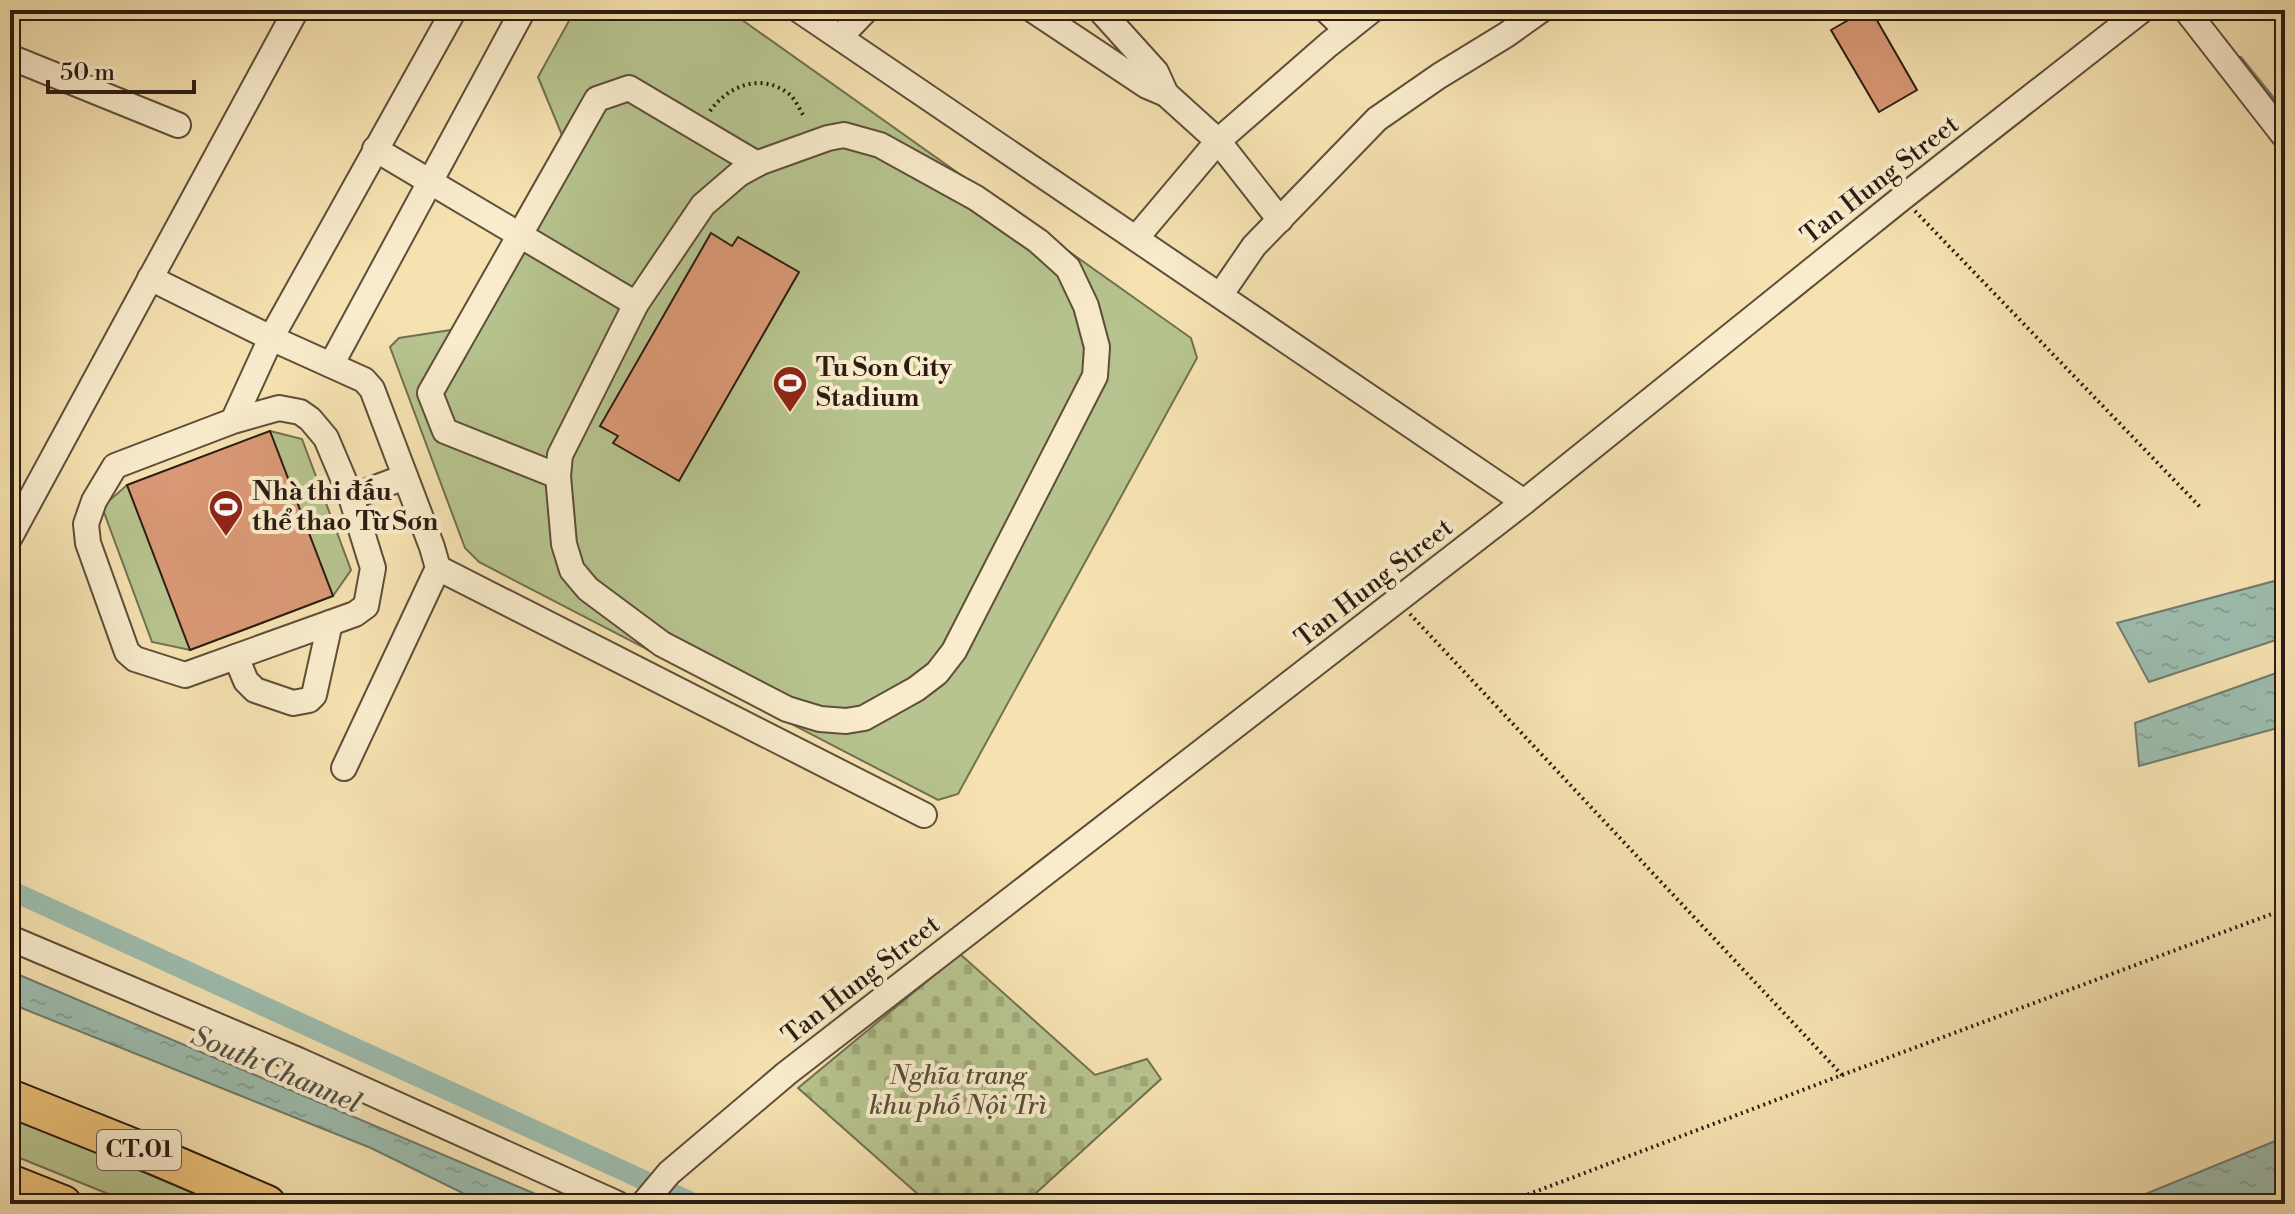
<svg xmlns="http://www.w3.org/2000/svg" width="2295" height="1214" viewBox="0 0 2295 1214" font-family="'Libre Bodoni',serif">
<defs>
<pattern id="cemetery-stones" width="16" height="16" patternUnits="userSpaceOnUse" patternTransform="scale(2)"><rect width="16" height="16" fill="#b7c48f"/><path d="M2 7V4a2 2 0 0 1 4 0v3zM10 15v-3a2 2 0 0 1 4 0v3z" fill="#9ea87a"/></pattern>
<pattern id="water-ripples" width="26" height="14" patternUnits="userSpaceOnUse" patternTransform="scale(2)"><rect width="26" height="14" fill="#9dbdae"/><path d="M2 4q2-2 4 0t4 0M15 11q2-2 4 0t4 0" fill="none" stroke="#87a295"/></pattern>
</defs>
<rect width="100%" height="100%" fill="#f6e2b1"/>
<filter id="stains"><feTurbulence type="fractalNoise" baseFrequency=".0025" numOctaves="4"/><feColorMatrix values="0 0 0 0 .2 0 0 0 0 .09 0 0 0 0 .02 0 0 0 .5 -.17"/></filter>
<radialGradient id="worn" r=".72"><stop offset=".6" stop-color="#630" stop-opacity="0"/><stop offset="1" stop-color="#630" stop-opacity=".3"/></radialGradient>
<g fill="#b7c48f" stroke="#717050" stroke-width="2">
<path d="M575 10H728L1191 338 1197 358 958 794 938 800 479 562 465 548 390 347 399 338 457 329 562 135 538 77Z"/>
<path d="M270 431 302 439 351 570 333 596 190 650 152 642 102 507 127 485Z"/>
<path d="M10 1117 221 1204H133L10 1154Z"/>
</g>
<path fill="url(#cemetery-stones)" stroke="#717050" stroke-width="2" d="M960 954 1095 1075 1147 1059 1161 1079 1024 1204H929L798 1088Z"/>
<g fill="url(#water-ripples)" stroke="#6f7d70" stroke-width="2">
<path d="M2282 579 2285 584V637L2149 682 2117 623Z"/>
<path d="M2285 670V726L2139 766 2135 723Z"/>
<path d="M10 971 559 1204H485L371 1148 24 1009 10 1003Z"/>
<path d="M2285 1137V1204H2121Z"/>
</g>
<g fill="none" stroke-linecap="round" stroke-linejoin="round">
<path stroke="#6f7d70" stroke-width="6" d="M2240 59 2285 115"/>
<path stroke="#9dbdae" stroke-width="20" d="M10 890 696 1204"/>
</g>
<g fill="#da9976" stroke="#2b1c12" stroke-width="2">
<path d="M1866 10H1871L1917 90 1879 112 1831 30Z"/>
<path d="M711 233 732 246 738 237 799 272 679 481 613 443 618 436 600 426Z"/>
<path d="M270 431 333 596 190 650 127 485Z"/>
</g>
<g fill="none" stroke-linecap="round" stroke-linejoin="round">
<g stroke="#5e4e3a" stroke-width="28">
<g id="minor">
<path d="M799 10 1524 502"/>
<path d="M1033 10 1147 86 1166 94"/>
<path d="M1100 10 1156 72 1166 94 1218 141 1280 220"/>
<path d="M1326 10 1347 30"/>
<path d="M2186 10 2285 137"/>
<path d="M840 37 866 10"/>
<path d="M10 57 178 125"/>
<path d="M844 135 880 145 976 198 1038 241 1068 268 1086 306 1097 347 1095 376 954 651 937 673 916 689 864 718 846 721 820 719 787 709 662 644 588 589 572 570 564 544 558 476 560 455 636 304 703 205 739 174 761 162 828 138Z"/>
<path d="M375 149 636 304"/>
<path d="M1137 237 1218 141 1328 45 1372 10"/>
<path d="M150 278 271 338 364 380 372 389 432 547 438 568 344 768"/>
<path d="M1221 294 1254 246 1377 119 1439 76 1506 35 1541 10"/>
<path d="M331 365 523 10"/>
<path d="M233 421 279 408 300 412 310 419 326 438 351 497 373 568 366 606 355 614 185 675 135 659 127 652 88 543 86 524 94 501 115 466 233 421 271 338 454 10"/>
<path d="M558 476 445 431 430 393 597 99 629 88 757 164"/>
<path d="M351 497 405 477"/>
<path d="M10 537 296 10"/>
<path d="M438 568 924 815"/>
<path d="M236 657 246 681 255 690 293 703 309 700 314 695 330 623"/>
<path d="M10 938 298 1060 618 1204"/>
<path d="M643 1204 669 1173 787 1073 1524 502 1902 198 2142 10"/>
</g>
</g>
<g stroke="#2b1c12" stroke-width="40">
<g id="highway">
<path d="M10 1098 155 1156 267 1204"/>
<path d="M10 1183 63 1204"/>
</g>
</g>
<g stroke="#2b1c12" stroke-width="4" stroke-dasharray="2 4" stroke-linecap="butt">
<path d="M710 111C728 86 761 72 789 94 795 99 799 108 803 115"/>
<path d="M1915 211 2202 509"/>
<path d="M1410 614 1842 1075 1503 1204"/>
<path d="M1842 1075 2285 909"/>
</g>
<use href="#minor" stroke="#f9eccc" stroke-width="24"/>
<use href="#highway" stroke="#ebc178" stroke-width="36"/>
</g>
<defs>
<g id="stadium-pin" transform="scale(1.8)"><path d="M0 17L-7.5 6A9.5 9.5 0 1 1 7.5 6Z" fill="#8f2418" stroke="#f9eccc"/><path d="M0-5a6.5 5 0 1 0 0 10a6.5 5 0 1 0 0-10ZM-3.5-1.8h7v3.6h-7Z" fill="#fff"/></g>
</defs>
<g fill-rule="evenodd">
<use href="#stadium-pin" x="790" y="383"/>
<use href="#stadium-pin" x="226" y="507"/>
</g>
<g text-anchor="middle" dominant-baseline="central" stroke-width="8" stroke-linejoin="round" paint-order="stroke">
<rect fill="#f9eccc" stroke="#695a4a" stroke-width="2" x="97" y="1130" width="84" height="40" rx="6"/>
<g font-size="24" font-weight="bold" fill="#2b1c12">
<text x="139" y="1150">CT.01</text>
</g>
<g font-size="26" fill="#2b1c12" stroke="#f9eccc">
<text transform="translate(1880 180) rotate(-38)">Tan Hung Street</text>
<text transform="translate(1374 583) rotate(-38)">Tan Hung Street</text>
<text transform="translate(861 980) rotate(-38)">Tan Hung Street</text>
</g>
<g font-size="26" font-weight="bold" fill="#2b1c12" stroke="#f9eccc" text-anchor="start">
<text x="816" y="368">Tu Son City<tspan x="816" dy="30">Stadium</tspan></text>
<text x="252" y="492">Nhà thi đấu<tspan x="252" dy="30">thể thao Từ Sơn</tspan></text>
</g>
<g font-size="26" font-style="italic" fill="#554e38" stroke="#f9eccc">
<text x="958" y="1076">Nghĩa trang<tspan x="958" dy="30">khu phố Nội Trì</tspan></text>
</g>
<g font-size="28" font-style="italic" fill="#535449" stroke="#f9eccc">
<text transform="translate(276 1070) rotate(23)">South Channel</text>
</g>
</g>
<rect width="2295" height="1214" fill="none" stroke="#f6e2b1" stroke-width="40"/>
<rect x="12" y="12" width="2271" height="1190" fill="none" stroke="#2b1c12" stroke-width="4"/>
<rect x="20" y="20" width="2255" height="1174" fill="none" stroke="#2b1c12" stroke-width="2"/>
<path d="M48 80v12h146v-12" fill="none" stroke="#2b1c12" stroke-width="4"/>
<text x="60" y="80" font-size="24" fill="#2b1c12" stroke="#f9eccc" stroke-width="6" paint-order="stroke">50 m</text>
<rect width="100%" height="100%" filter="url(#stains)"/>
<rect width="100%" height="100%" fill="url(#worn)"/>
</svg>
